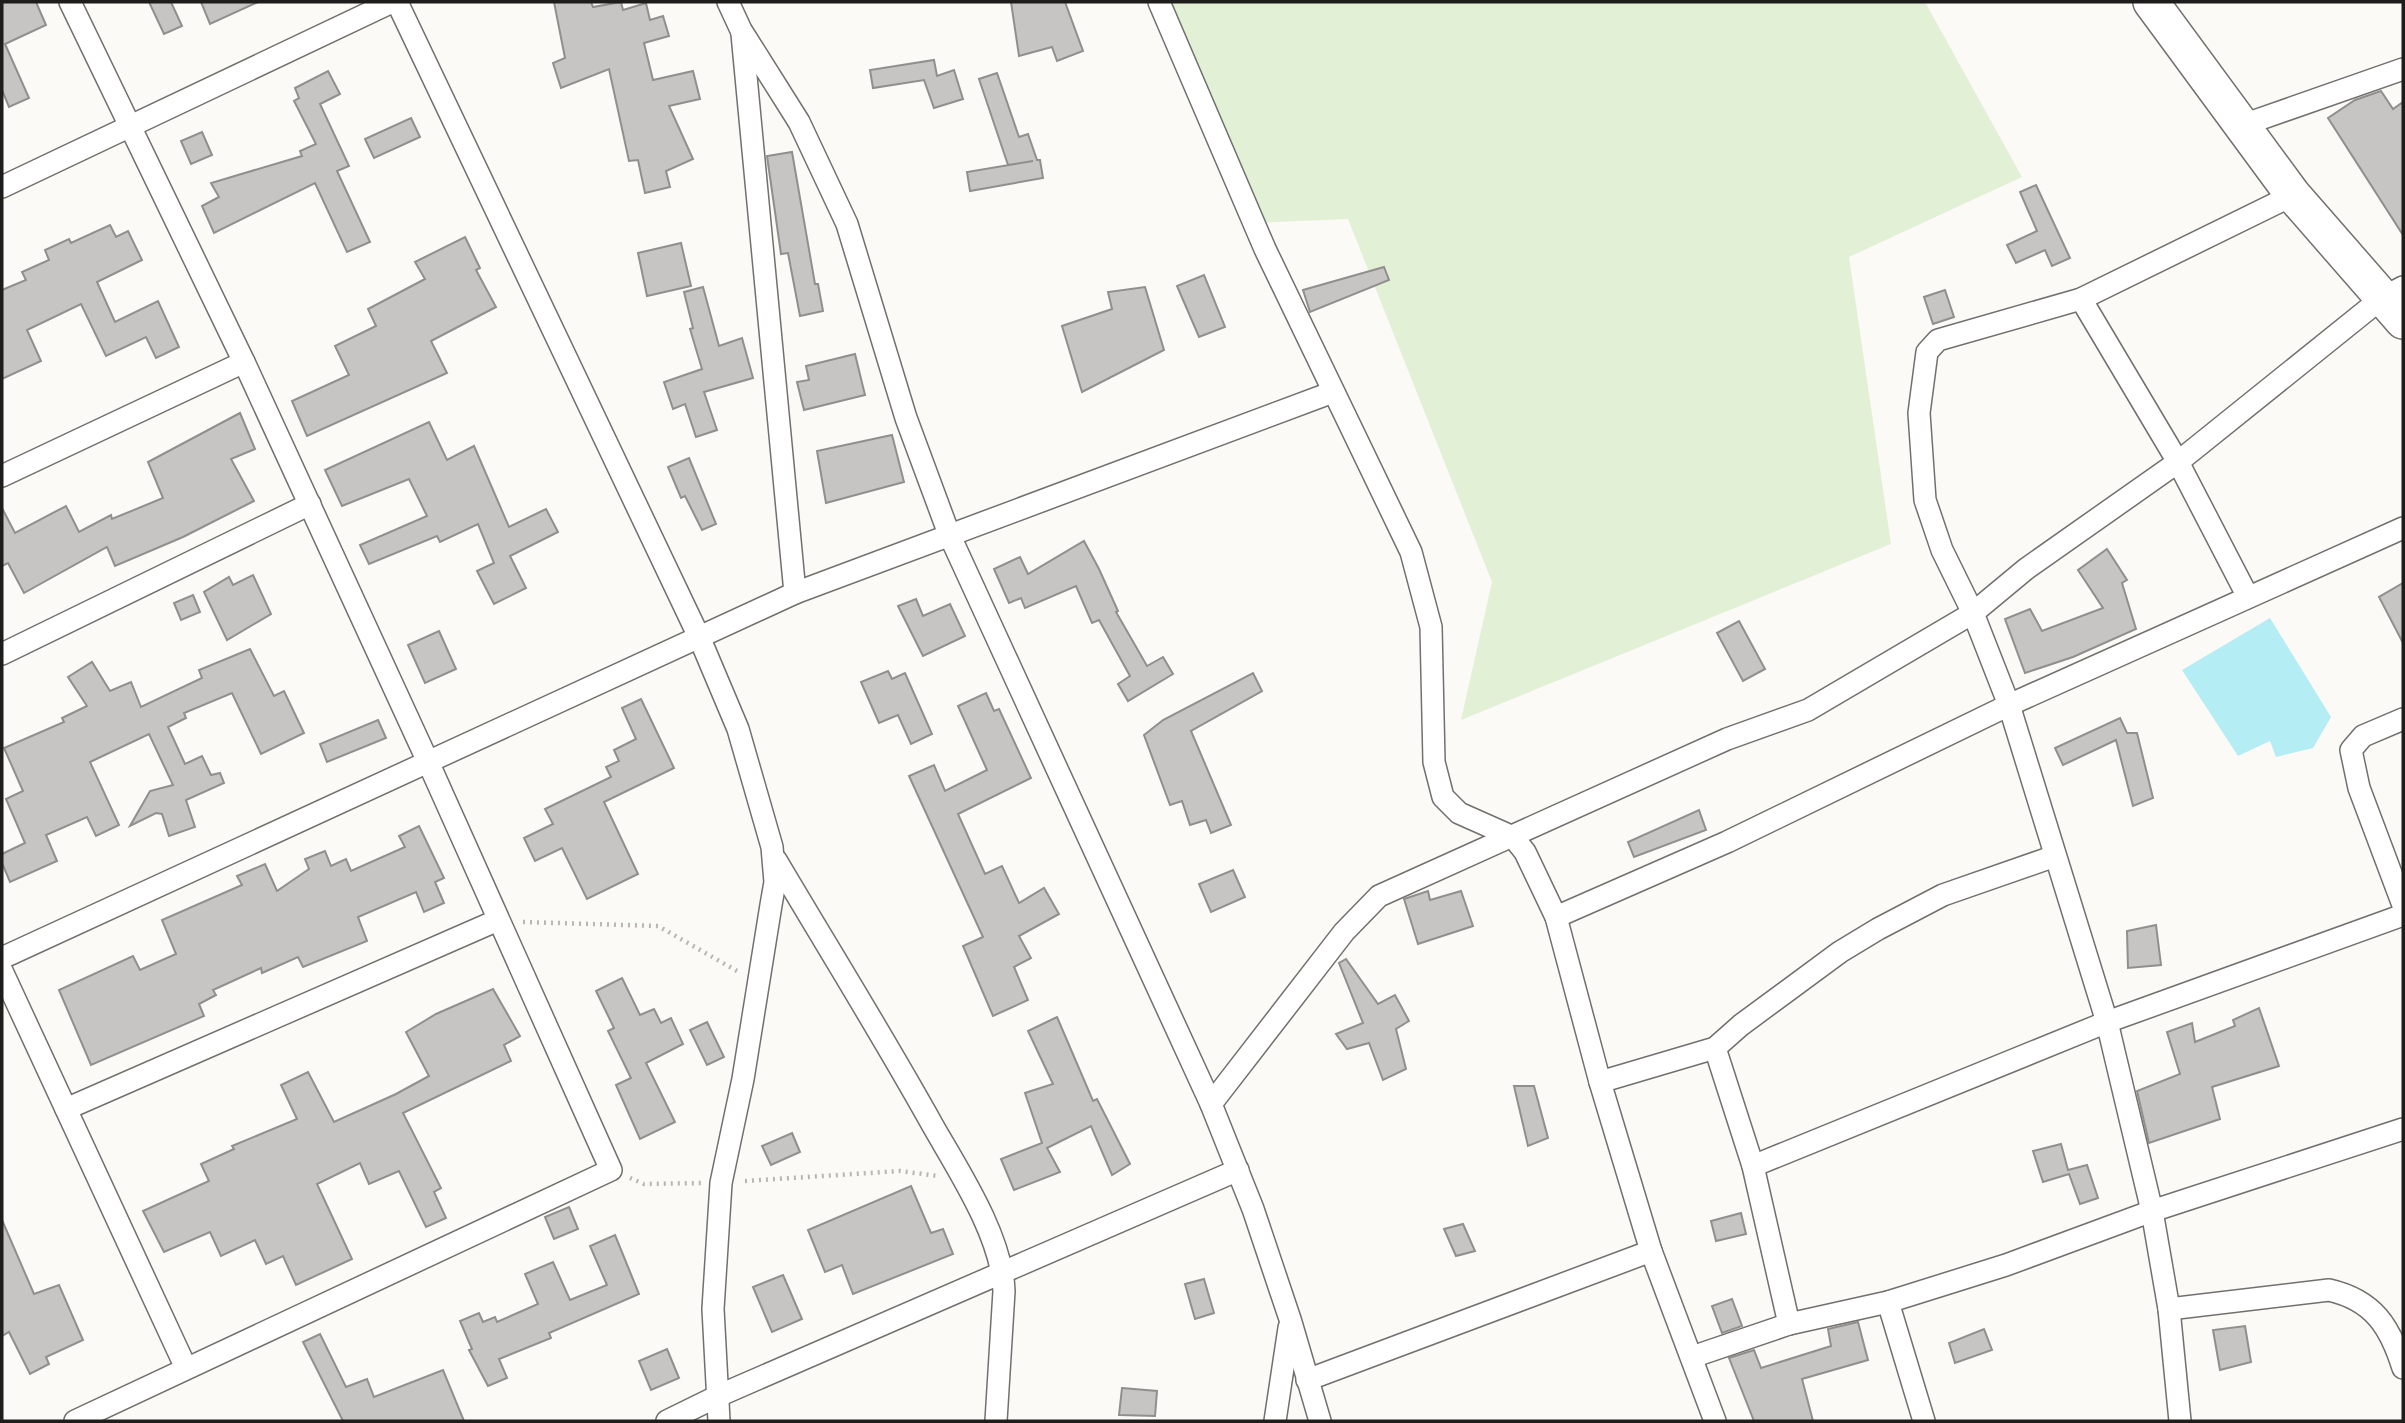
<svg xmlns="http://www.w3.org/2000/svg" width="2405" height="1423" viewBox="0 0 2405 1423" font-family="'Work Sans',sans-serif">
<rect width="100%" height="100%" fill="#fcfaf7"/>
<path fill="#e2f0d6" d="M1170 2H1925L2022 177 1849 257 1891 544 1461 720 1492 582 1348 219 1254 223Z"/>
<path fill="#b4edf4" d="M2270 618 2331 717 2313 748 2276 757 2270 741 2238 756 2182 670Z"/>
<g fill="#c7c5c3" stroke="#918f8d" stroke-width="2">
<path d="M2 2H36L46 25 5 44 29 98 9 107 2 90Z"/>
<path d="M149 2H171L182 26 164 34Z"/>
<path d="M201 2H258L210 24Z"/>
<path d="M554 2H591L593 7 621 2 623 10 646 3 650 20 663 16 669 36 644 43 653 80 693 71 700 99 669 106 693 159 666 171 670 187 645 193 638 160 629 161 609 69 561 88 553 63 565 58Z"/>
<path d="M1011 2H1065L1083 51 1057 61 1052 47 1019 56Z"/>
<path d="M934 60 937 76 954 70 963 99 934 108 924 80 873 88 870 70Z"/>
<path d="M328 71 340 94 320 104 349 166 337 171 370 242 347 252 315 183 214 233 202 206 219 197 211 183 302 156 300 151 316 144 294 101 299 98 295 88Z"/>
<path d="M997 73 1019 137 1028 134 1037 160H1040L1043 178 970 191 967 172 1033 161 1008 165 979 79Z"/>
<path d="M2381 91 2393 109 2403 102V235L2328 118 2355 100Z"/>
<path d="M411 118 420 137 374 158 365 139Z"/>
<path d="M202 132 212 155 191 164 181 141Z"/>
<path d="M792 152 815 284H818L823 311 800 316 788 253 781 254 767 156Z"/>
<path d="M2036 185 2070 258 2052 266 2045 250 2016 263 2007 245 2037 231 2020 192Z"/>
<path d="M110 225 116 237 128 231 142 260 97 282 115 322 158 301 179 347 156 358 146 337 106 356 81 304 27 330 41 361 2 379V290L26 280 22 272 49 260 45 250 69 239 71 243Z"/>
<path d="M465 237 480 268 476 270 496 307 431 341 447 373 307 436 292 401 349 375 335 346 376 326 368 309 425 279 415 262Z"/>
<path d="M681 243 691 286 647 296 638 253Z"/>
<path d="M1384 267 1389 280 1310 312 1303 290Z"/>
<path d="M1204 275 1225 327 1199 337 1177 286Z"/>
<path d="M703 287 719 346 742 338 753 378 704 392 717 430 696 437 685 404 673 409 664 382 702 369 690 329 693 328 684 292Z"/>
<path d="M1145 287 1164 350 1082 392 1062 326 1112 309 1108 292Z"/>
<path d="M1945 290 1954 317 1933 324 1924 297Z"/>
<path d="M855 354 865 395 804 410 797 382 809 380 806 366Z"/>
<path d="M240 413 255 449 231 459 254 501 183 537 115 566 107 547 24 593 8 563 2 566V508L15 533 66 506 79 532 111 515 112 519 163 498 148 462Z"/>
<path d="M429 422 447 460 474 446 509 527 546 509 558 532 510 556 526 588 494 604 477 571 494 563 478 524 440 542 437 536 369 564 360 545 427 516 409 479 342 506 325 470Z"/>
<path d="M892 435 904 482 826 503 817 451Z"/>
<path d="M689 458 716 524 702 530 685 496 681 498 668 467Z"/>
<path d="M1084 541 1099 569 1118 611 1116 612 1147 666 1163 657 1173 674 1128 701 1118 684 1130 676 1099 620 1092 623 1076 586 1025 608 1021 598 1009 603 994 569 1020 557 1028 574Z"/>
<path d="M2107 549 2127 580 2122 583 2136 629 2073 657 2025 673 2005 619 2030 609 2042 631 2103 608 2078 570Z"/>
<path d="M253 575 271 614 227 640 204 592 229 577 233 585Z"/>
<path d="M2403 583V643L2379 597Z"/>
<path d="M193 595 200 612 181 620 174 603Z"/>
<path d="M916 599 923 616 950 604 965 636 923 656 898 606Z"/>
<path d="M1739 621 1765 669 1743 681 1717 633Z"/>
<path d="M439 631 456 669 425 683 408 645Z"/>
<path d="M250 649 274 696 284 691 304 733 261 754 232 693 184 713 186 718 168 727 185 764 202 756 211 775 220 773 224 783 186 800 195 827 169 836 162 814 156 813 130 826 150 791 173 785 149 734 90 762 119 825 96 836 87 817 46 835 57 861 10 882 2 863V854L25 843 6 799 23 791 4 748 64 722 62 718 87 706 68 677 92 662 110 691 131 682 141 707 202 678 199 670Z"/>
<path d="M888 671 892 679 905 673 932 734 911 744 898 715 879 723 861 682Z"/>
<path d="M1253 673 1262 691 1191 731 1231 825 1211 833 1206 820 1190 825 1182 801 1170 805 1144 735 1163 720Z"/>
<path d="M986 693 994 711 999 709 1031 778 958 814 985 874 1002 866 1019 903 1044 888 1059 914 1019 936 1031 958 1014 967 1028 1000 993 1016 963 946 983 937 909 776 934 765 945 791 987 770 958 706Z"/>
<path d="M641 699 674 768 604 802 638 874 587 899 562 848 535 861 524 838 553 824 545 809 611 777 606 767 619 761 614 750 636 739 622 708Z"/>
<path d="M2120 718 2127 733H2137L2153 798 2133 806 2116 740 2063 765 2055 748Z"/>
<path d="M378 720 386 738 327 762 320 744Z"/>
<path d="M1699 810 1706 830 1634 857 1628 842Z"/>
<path d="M419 826 444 878 435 882 444 903 424 912 416 892 358 917 367 941 303 967 298 957 262 973 261 968 213 990 216 995 199 1004 204 1016 91 1065 59 990 133 956 140 970 176 954 162 920 242 885 237 876 265 864 277 891 309 869 305 859 325 851 331 866 346 859 351 871 405 847 399 836Z"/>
<path d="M1233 870 1245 897 1211 912 1199 884Z"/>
<path d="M1428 891 1430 900 1461 891 1473 926 1418 944 1404 899Z"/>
<path d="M2156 925 2161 965 2128 968 2127 931Z"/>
<path d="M1346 959 1378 1004 1395 995 1409 1021 1396 1029 1406 1069 1383 1080 1369 1043 1347 1049 1336 1034 1363 1023 1339 963Z"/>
<path d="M622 978 640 1015 654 1009 661 1023 671 1018 683 1044 646 1063 675 1122 640 1139 616 1085 631 1078 608 1031 614 1028 596 991Z"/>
<path d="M493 989 520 1036 504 1045 511 1061 403 1113 441 1188 434 1192 446 1218 426 1227 399 1171 369 1184 360 1163 317 1184 352 1259 296 1285 283 1256 266 1264 255 1240 221 1256 210 1232 164 1252 143 1211 209 1181 201 1164 234 1149 232 1146 297 1119 281 1085 308 1072 334 1122 396 1094 429 1076 406 1032 436 1014Z"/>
<path d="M2259 1008 2279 1066 2212 1087 2220 1119 2149 1143 2137 1091 2180 1074 2167 1032 2192 1023 2195 1042 2235 1026 2233 1020Z"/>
<path d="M1057 1017 1093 1101 1097 1099 1130 1164 1112 1175 1091 1126 1047 1148 1060 1172 1014 1190 1001 1159 1042 1143 1025 1093 1053 1084 1028 1031Z"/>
<path d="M707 1022 724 1057 707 1065 690 1030Z"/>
<path d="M1514 1086H1534L1548 1138 1528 1146Z"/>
<path d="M792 1133 800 1152 771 1165 762 1146Z"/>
<path d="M2061 1144 2068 1170 2087 1165 2098 1198 2080 1204 2069 1174 2043 1182 2033 1151Z"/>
<path d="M911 1186 931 1233 943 1229 953 1254 853 1294 842 1265 825 1272 808 1230Z"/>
<path d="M569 1207 578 1229 554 1239 545 1217Z"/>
<path d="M1741 1213 1746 1234 1716 1241 1711 1221Z"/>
<path d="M2 1220 34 1294 59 1285 83 1340 46 1357 49 1364 30 1374 9 1332 2 1336Z"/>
<path d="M1463 1224 1475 1251 1456 1256 1444 1229Z"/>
<path d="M615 1235 639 1294 549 1333 551 1338 499 1359 507 1378 488 1386 469 1350 472 1349 460 1321 479 1313 483 1322 495 1317 497 1322 538 1304 525 1274 553 1262 570 1300 607 1285 590 1246Z"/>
<path d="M783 1275 802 1319 772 1332 753 1287Z"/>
<path d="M1204 1279 1214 1313 1195 1319 1185 1284Z"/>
<path d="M1732 1299 1742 1326 1722 1333 1712 1306Z"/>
<path d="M1858 1322 1868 1360 1802 1379 1813 1421H1754L1729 1358 1754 1350 1761 1368 1831 1346 1828 1329Z"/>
<path d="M2245 1326 2251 1362 2220 1370 2213 1330Z"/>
<path d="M1984 1329 1992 1350 1955 1363 1949 1343Z"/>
<path d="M320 1334 346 1387 367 1379 374 1397 443 1370 464 1421H343L303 1342Z"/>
<path d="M667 1349 679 1378 651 1390 639 1361Z"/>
<path d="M1122 1388 1157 1391 1155 1416 1119 1415Z"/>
</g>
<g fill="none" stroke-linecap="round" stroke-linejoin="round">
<g stroke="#71706d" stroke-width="24">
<g id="minor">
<path d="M70 2 244 362 429 764 611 1170 75 1421"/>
<path d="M397 2 700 639 738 729 772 847 775 882 771 905 743 1079 721 1183 713 1309 719 1421"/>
<path d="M728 2 741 30 799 122 847 224 906 418 949 534 1211 1104 1253 1209 1290 1319 1320 1421"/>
<path d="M1159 2 1265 249 1411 552 1431 627 1434 762 1443 797 1459 813 1513 837 1525 852 1556 917 1600 1082 1651 1251 1715 1421"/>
<path d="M742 34 795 593"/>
<path d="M2243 125 2403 69"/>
<path d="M2 187 392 2"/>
<path d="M2081 299 2178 462 2248 597"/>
<path d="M2 476 244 362"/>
<path d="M2 654 310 504"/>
<path d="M2403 719 2363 736 2351 750 2359 788 2403 905"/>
<path d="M776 860C828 948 883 1036 933 1126 960 1173 1002 1237 1004 1291L996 1421"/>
<path d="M1556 917 1727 842 2009 705 2403 528"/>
<path d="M2 958 795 593 1333 392"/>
<path d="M2 971 186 1368"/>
<path d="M1715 1048 1753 1166 1789 1324"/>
<path d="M1600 1082 1715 1048 1741 1025 1840 952 1878 929 1943 895 2055 856"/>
<path d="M1211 1104 1344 932 1379 896 1727 739 1808 710 1973 613 2026 569 2178 462 2382 298 2403 287"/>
<path d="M66 1109 498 920"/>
<path d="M1753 1166 2107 1022 2403 915"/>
<path d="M1888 1302 1924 1421"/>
<path d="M2169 1309 2329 1290C2373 1300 2390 1326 2403 1368"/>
<path d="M1692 1357 1789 1324 1888 1302 2006 1265 2152 1211 2403 1129"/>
<path d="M1307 1380 1651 1251"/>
<path d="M667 1421 718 1396 1238 1170"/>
<path d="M1275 1421 1289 1328"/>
<path d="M2180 1421 2169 1309 2152 1211 2107 1022 2009 705 1973 613 1942 550 1925 500 1919 413 1927 352 1938 340 2081 299 2293 195"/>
</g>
</g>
<g stroke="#71706d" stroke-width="38">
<path id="trunk" d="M2151 2 2293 195 2403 321"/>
</g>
<g stroke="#b7b6b3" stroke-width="4.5" stroke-dasharray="2 5" stroke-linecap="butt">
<path d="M523 922 658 926 737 971"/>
<path d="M630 1178 644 1184 701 1183"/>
<path d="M745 1181 900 1171 938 1176"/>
</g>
<use href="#minor" stroke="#fff" stroke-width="21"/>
<use href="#trunk" stroke="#fff" stroke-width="35"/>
</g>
<rect width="2405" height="1423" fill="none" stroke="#1e1d1c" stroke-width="7"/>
</svg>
